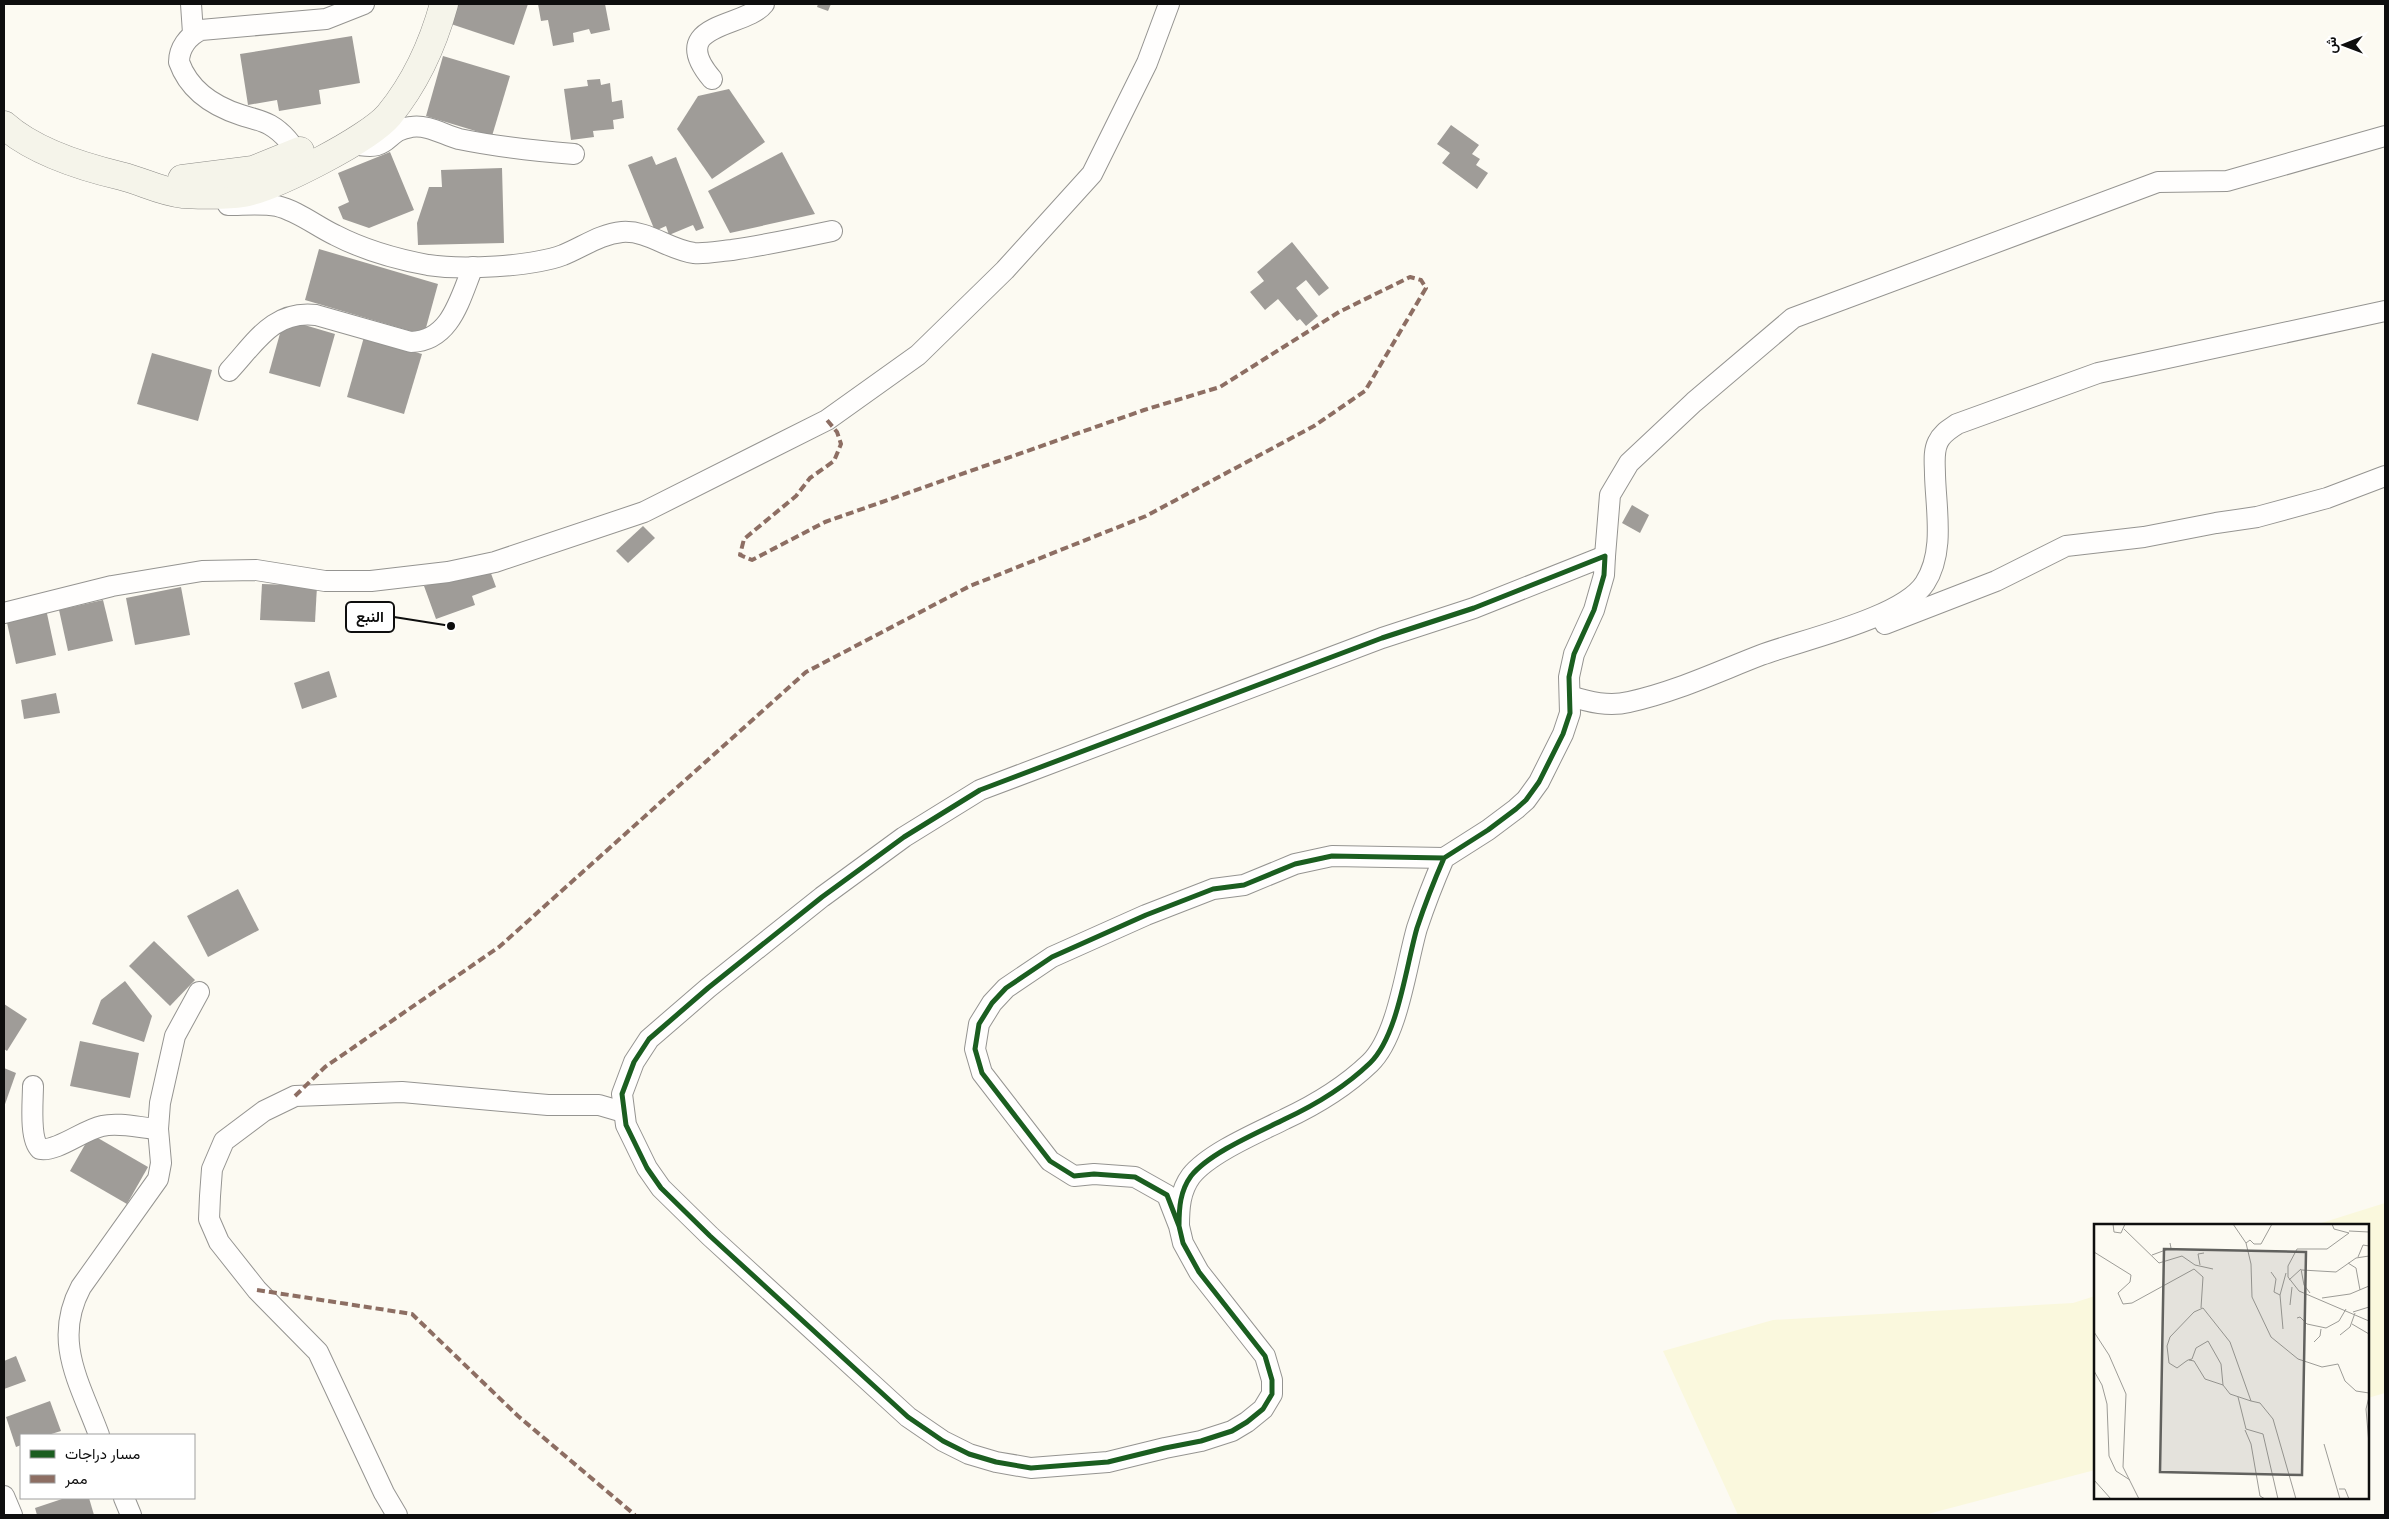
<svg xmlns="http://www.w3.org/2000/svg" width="2389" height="1519" viewBox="0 0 2389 1519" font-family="'Times New Roman',Vazirmatn,serif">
<rect width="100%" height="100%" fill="#fcfaf2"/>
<g fill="#faf8dd">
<path d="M2385 1203V1393L2368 1398V1225H2315Z"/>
<path d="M2095 1296V1470L1924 1515H1738L1663 1351 1773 1320 2073 1303Z"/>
</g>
<g fill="#9f9c98">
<path d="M458 4H528L514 45 451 24Z"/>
<path d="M538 4H605L610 30 591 34 589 29 573 33 574 42 553 46 548 20 541 21Z"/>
<path d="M818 4H831L828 11 817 7Z"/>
<path d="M352 36 360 83 319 90 321 104 279 111 277 100 248 105 240 54Z"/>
<path d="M443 56 510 76 492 136 426 116Z"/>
<path d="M600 79 601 85 610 83 612 102 622 100 624 118 613 120 614 129 593 131 594 137 571 140 564 89 588 86 587 80Z"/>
<path d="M729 89 765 142 712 179 677 129 698 96Z"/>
<path d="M1451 125 1479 145 1472 154 1480 159 1476 165 1488 173 1477 189 1442 163 1450 153 1437 144Z"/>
<path d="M390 152 414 210 369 228 343 219 338 207 349 202 338 173Z"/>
<path d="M782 152 815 214 730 233 708 191Z"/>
<path d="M652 156 656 165 676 157 704 228 696 231 693 225 669 235 666 226 655 231 628 165Z"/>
<path d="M502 168 504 243 418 245 417 223 429 187H442L441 170Z"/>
<path d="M1292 242 1329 288 1319 296 1306 280 1296 288 1318 316 1306 326 1300 319 1297 321 1278 299 1265 310 1250 292 1264 281 1257 272Z"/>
<path d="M319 249 438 284 424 335 305 300Z"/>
<path d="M284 319 335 334 320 387 269 373Z"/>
<path d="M364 337 422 354 404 414 347 397Z"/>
<path d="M152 353 212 370 198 421 137 404Z"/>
<path d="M1632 505 1649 515 1640 533 1622 523Z"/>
<path d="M643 526 655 538 628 563 616 551Z"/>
<path d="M489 568 496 587 472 596 475 605 436 619 424 586Z"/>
<path d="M262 584 317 586 315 622 260 620Z"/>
<path d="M181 587 190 635 135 645 126 598Z"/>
<path d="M103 600 113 641 68 651 59 610Z"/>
<path d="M46 609 56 655 16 664 6 618Z"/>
<path d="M329 671 337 697 302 709 294 683Z"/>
<path d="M56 693 60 713 24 719 21 700Z"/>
<path d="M238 889 259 930 208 957 187 916Z"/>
<path d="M154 941 195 980 170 1006 129 966Z"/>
<path d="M125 981 152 1016 144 1042 92 1024 101 1000Z"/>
<path d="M4 1004 27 1019 7 1051 4 1049Z"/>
<path d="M80 1041 139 1053 130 1098 70 1086Z"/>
<path d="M4 1068 16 1073 4 1107Z"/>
<path d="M91 1134 148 1167 127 1204 70 1171Z"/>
<path d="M16 1356 26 1381 4 1389V1361Z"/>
<path d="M50 1401 61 1431 48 1435H21V1445L16 1447 6 1417Z"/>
<path d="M65 1498H89L94 1515H37L35 1508Z"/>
</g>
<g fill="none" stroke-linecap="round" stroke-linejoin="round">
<g stroke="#959491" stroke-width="22">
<g id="street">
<path d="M191 4 193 33"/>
<path d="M712 79C664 22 746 28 764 4"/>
<path d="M351 143C393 154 382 131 411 127 427 124 444 135 459 139 498 147 535 151 574 154"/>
<path d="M302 162C295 148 284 133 270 125 261 120 250 118 241 115 213 106 189 90 179 62 179 48 188 36 201 30L326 19 364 4"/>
<path d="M228 205C244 205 262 203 277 206 298 211 316 226 335 235 364 250 395 259 428 265 462 270 530 267 563 255 583 247 600 234 622 232 648 230 669 250 694 253 706 254 720 251 732 250 766 245 799 238 832 231"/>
<path d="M229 371C256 342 273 310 316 315L411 342C451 341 460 298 473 267"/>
<path d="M1605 556 1610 495 1629 463 1694 402 1793 318 2158 182 2227 181 2385 136"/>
<path d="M4 613 112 586 202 571 256 570 325 581H371L448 572 495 562 644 512 827 420 918 355 1005 270 1092 174 1147 63 1169 4"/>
<path d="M1885 624 1996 581 2066 546 2144 537 2216 523 2257 517 2327 498 2385 476"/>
<path d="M1570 696C1589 702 1609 707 1629 702 1675 692 1717 672 1761 655 1801 640 1903 618 1925 583 1945 552 1936 510 1935 475 1935 464 1933 452 1938 442 1942 433 1950 429 1957 424L2098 373 2385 311"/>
<path d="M33 1086C33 1100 29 1139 40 1149 57 1152 83 1130 102 1126 119 1122 141 1128 158 1129"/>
<path d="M1179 1226C1179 1208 1180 1191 1191 1176 1209 1153 1259 1132 1285 1119 1315 1105 1346 1086 1370 1063 1398 1036 1406 966 1417 928 1425 904 1434 881 1444 858L1332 856 1295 864 1244 885 1213 889 1146 915 1052 957 1006 988 992 1003 979 1024 975 1049 982 1073 1050 1161 1074 1176 1094 1174 1135 1177 1167 1195 1179 1226 1183 1243 1199 1272 1265 1356 1272 1380V1394L1263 1409 1247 1422 1232 1431 1201 1441 1165 1448 1108 1462 1031 1468 996 1462 969 1454 943 1441 908 1417 710 1236 661 1188 647 1168 626 1125 622 1094 634 1062 649 1039 708 988 822 897 904 837 980 790 1382 638 1474 608 1605 556 1604 575 1594 610 1574 654 1569 677 1570 713 1563 734 1539 782 1526 800 1516 809 1488 830 1444 858"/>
<path d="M99 1435C80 1383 52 1341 81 1287L158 1179 161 1163 158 1129 160 1103 175 1036 199 992"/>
<path d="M4 1496 12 1515"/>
<path d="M124 1498 131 1515"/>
<path d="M397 1515 384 1493 318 1352 257 1290 219 1242 209 1219 210 1196 212 1169 224 1141 264 1111 295 1096 402 1092 548 1105H599L623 1112"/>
</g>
</g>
<g stroke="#8c8b87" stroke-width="29">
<g id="secondary">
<path d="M4 125C33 151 83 167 121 176 142 181 161 192 183 194 202 195 224 196 243 193 275 187 369 139 389 115 416 82 433 44 444 4"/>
<path d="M182 179 253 170 300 151"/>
</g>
</g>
<use href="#street" stroke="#fffefd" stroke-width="20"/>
<use href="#secondary" stroke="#f5f4ea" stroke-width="28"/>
<g stroke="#8d6e63" stroke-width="4" stroke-dasharray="8 4" stroke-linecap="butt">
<path d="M295 1096 325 1067 499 947 806 672 970 586 1146 516 1314 426 1365 391 1426 288 1421 280 1410 277 1339 312 1220 387 1144 410 825 522 752 560 740 555 744 539 796 496 810 478 834 461 841 444 837 432 827 420"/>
<path d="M257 1290 412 1314 518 1416 635 1515"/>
</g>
<g stroke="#fff" stroke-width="8">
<path id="cycleway" d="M1179 1226C1179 1208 1180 1191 1191 1176 1209 1153 1259 1132 1285 1119 1315 1105 1346 1086 1370 1063 1398 1036 1406 966 1417 928 1425 904 1434 881 1444 858L1332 856 1295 864 1244 885 1213 889 1146 915 1052 957 1006 988 992 1003 979 1024 975 1049 982 1073 1050 1161 1074 1176 1094 1174 1135 1177 1167 1195 1179 1226 1183 1243 1199 1272 1265 1356 1272 1380V1394L1263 1409 1247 1422 1232 1431 1201 1441 1165 1448 1108 1462 1031 1468 996 1462 969 1454 943 1441 908 1417 710 1236 661 1188 647 1168 626 1125 622 1094 634 1062 649 1039 708 988 822 897 904 837 980 790 1382 638 1474 608 1605 556 1604 575 1594 610 1574 654 1569 677 1570 713 1563 734 1539 782 1526 800 1516 809 1488 830 1444 858"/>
</g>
<use href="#cycleway" stroke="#1b5e20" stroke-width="5"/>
</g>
<g transform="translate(2094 1224)">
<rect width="275" height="275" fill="#fcfaf2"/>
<path fill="none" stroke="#9d9c97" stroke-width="1" d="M19 0 20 8 27 9 31 0M139 0 152 19 157 40 158 73 177 113 204 135 228 143 244 140 251 157 262 167 275 169M238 0 240 5 255 9 233 25H203L194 42V53L205 67 275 97M30 5 65 39 88 32 101 41 119 45M255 7 275 8M152 19 156 16 160 20H167L178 0M0 28 37 51 36 58 24 69 29 80 38 79 100 45 109 53 107 84M58 31 77 24 76 19M264 33 269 21 275 22M254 39 262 44 266 66M106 41 104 30 110 29M208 46 242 48 262 34 275 32M177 48 182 55 180 68 186 71M195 56 207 45 210 61 216 69M228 74 256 70 275 62M196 81 198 63M259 88 275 83M203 94 206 93 213 100 232 104 245 97 252 85M258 100 275 110M189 105 186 71 192 49M0 108 15 131 32 170 29 243 45 275M246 111 256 103 261 89M220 118 226 112 227 105M95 136 100 137 111 155 129 161 127 140 114 117 102 124 98 135 94 136 91 138 83 144 75 139 73 122 76 113 100 88 109 84 136 118 157 177 136 170 129 161M0 147 8 161 13 180 15 232 22 247 36 256M144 173 152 205 169 210 184 275M275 173 272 185 275 220M157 177 166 179 179 195 202 275M151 206 157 220 166 272 171 275M230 220 246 275M0 256 17 275M245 265H251L255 275"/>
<path fill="#61615e" fill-opacity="0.15" stroke="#61615e" stroke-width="2.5" d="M70 25 212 28 208 251 66 248Z"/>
<rect width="275" height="275" fill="none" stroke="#0e0e0e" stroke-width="2.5"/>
</g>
<path fill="none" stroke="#0e0e0e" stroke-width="2" d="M451 626L394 617"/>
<circle fill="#0e0e0e" stroke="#fff" stroke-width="2" cx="451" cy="626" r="5"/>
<rect fill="#fff" stroke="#0e0e0e" stroke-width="2" x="346" y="602" width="48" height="30" rx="5"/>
<g font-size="15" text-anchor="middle" font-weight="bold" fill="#0e0e0e">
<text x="370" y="622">النبع</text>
</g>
<rect width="2389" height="1519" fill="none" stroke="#0e0e0e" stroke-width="10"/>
<rect x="20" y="1434" width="175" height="65" fill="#ffffff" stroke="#9f9f9f"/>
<rect x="30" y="1450" width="25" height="8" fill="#1b5e20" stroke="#9f9f9f"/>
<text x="65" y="1459" font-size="15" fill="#0e0e0e">مسار دراجات</text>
<rect x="30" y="1475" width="25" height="8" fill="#8d6e63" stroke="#9f9f9f"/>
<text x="65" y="1484" font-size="15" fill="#0e0e0e">ممر</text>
<g transform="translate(2344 45) rotate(269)" stroke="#ffffff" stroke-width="4" paint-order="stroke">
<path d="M0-4L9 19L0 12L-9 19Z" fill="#0e0e0e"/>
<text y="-8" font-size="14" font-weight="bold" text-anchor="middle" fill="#0e0e0e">ش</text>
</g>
</svg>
